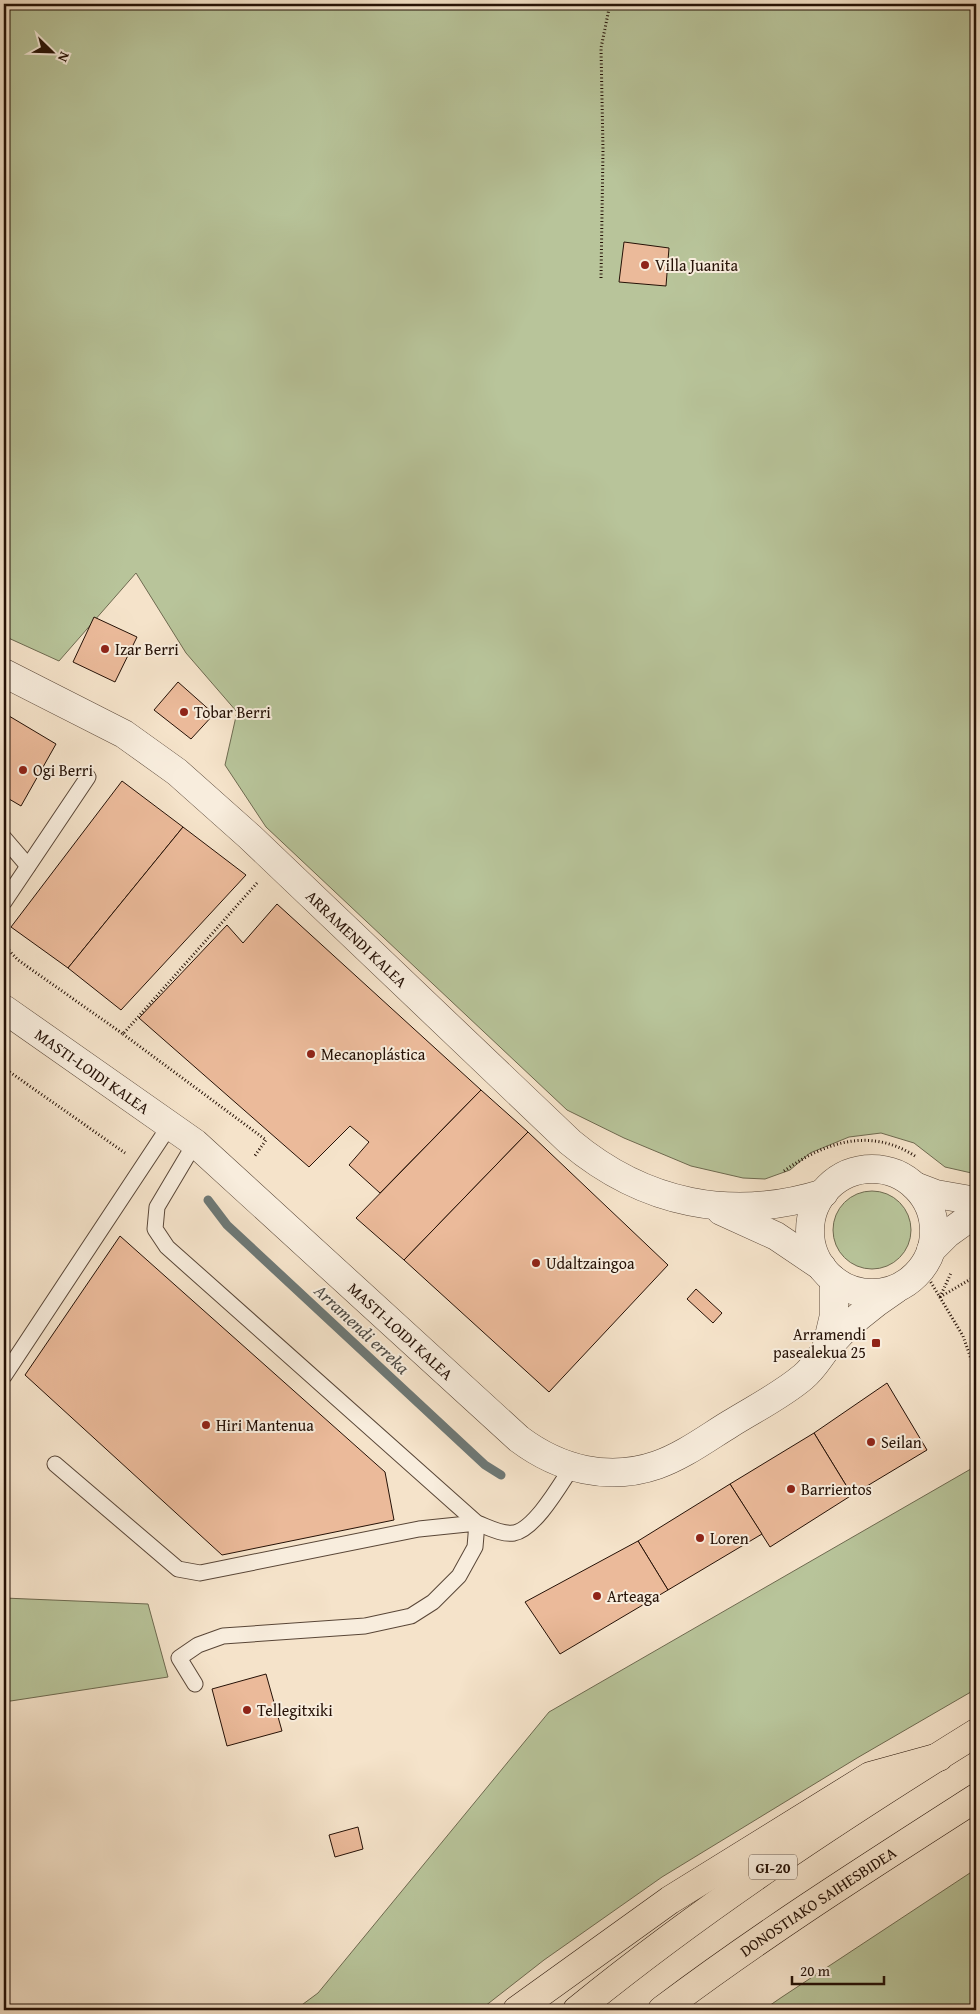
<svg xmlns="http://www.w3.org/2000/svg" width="980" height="2014" viewBox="0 0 980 2014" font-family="'Gentium Book Plus',serif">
<rect width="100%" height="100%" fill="#f5e3ca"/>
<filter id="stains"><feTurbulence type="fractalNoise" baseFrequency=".004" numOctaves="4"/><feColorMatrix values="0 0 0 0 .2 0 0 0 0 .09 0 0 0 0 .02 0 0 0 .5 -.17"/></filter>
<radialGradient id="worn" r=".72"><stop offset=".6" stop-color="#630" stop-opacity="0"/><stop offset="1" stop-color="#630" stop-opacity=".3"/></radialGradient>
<g fill="#b8c49a" stroke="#6e6a50">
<path d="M4 4H946L976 8V1174L945 1167 914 1143 881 1133 849 1137 810 1153 790 1170 765 1179 743 1178 691 1166 624 1138 567 1110 266 827 225 765 237 712 186 653 136 573 59 661 4 636Z"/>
<circle cx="872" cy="1230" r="39"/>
<path d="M976 1466V1689L857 1758 662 1877 544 1960 480 2010H295L318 1993 549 1712Z"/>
<path d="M4 1598 148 1604 168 1677 4 1702Z"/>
<path d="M976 1869V2010H763L782 1997Z"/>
</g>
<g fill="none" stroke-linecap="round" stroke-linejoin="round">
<path stroke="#6e7875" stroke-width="9" d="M208 1200 227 1225 485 1465 501 1475"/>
</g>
<g fill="#ebba9a" stroke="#251106">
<path d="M624 242 669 248 666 286 619 282Z"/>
<path d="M94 617 137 637 115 682 73 662Z"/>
<path d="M178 682 214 714 191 739 154 710Z"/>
<path d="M4 713 56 744 21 806 4 796Z"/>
<path d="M122 781 183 827 68 968 11 927Z"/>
<path d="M183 827 246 875 121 1010 68 968Z"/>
<path d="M277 904 481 1090 380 1193 349 1165 369 1142 350 1126 309 1167 139 1018 227 925 243 943Z"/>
<path d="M481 1090 528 1132 404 1260 356 1218Z"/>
<path d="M528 1132 668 1265 549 1392 404 1260Z"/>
<path d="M120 1236 385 1472 394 1520 222 1555 25 1375Z"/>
<path d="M696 1289 722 1313 713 1323 687 1299Z"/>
<path d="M887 1383 927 1450 852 1495 814 1433Z"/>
<path d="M814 1433 852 1495 770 1547 730 1484Z"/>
<path d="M730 1484 762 1534 668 1590 638 1541Z"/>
<path d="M638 1541 668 1590 560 1654 525 1602Z"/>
<path d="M266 1674 282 1731 227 1746 212 1689Z"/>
<path d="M358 1827 363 1849 335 1857 329 1835Z"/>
</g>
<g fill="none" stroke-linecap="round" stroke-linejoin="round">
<g stroke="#594637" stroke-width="17">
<g id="service">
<path d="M4 838 28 866"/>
<path d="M4 902 88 777"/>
<path d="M195 1143 157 1207 155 1229 167 1247 477 1523C488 1527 502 1535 514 1533 535 1529 560 1485 572 1467"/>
<path d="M4 1376 170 1125"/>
<path d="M55 1464 178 1569 200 1573 419 1529 477 1523 475 1547 459 1576 433 1602 411 1616 365 1626 223 1636 198 1645 179 1658 195 1684"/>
</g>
</g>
<g stroke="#594637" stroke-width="29">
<g id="minor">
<path id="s1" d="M4 1009 195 1143 519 1439C559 1469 608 1482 657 1465 683 1456 707 1438 730 1424 754 1409 782 1395 803 1377 813 1369 819 1358 827 1348 847 1325 870 1306 896 1289"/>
<path d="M826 1349 834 1315V1280"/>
</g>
</g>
<g stroke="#594637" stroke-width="29">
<g id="tertiary">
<path id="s2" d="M4 673 124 734 177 772 250 837 570 1142C644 1204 732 1222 824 1193"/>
<circle cx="872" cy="1231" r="62"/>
<path d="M915 1186 936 1194 976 1201"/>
<path d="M721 1211 776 1236 822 1267"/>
<path d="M931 1250 947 1234 976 1213"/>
</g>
</g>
<g stroke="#251106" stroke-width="29">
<g id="motorway">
<path d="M517 2010 670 1900 870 1776 939 1757"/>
<path d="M577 2010C702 1908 839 1818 976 1733"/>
<path id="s3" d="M662 2010C763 1934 870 1866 976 1798"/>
</g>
</g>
<g stroke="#251106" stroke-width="3" stroke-dasharray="1 2.5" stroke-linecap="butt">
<path d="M601 278 603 150 601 48 610 4"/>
<path d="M4 945 18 960 123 1034 257 883"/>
<path d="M123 1034 266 1140 254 1157"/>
<path d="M4 1068 125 1153"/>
<path d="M784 1171C825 1142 870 1127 915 1156"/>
<path d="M929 1279 963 1336 976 1373"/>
<path d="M940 1297 951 1273"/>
<path d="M940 1297 976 1276"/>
</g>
<use href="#service" stroke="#f8eddd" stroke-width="15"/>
<use href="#minor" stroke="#f8eddd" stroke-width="28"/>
<use href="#tertiary" stroke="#f8eddd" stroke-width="28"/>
<use href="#motorway" stroke="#f5e3ca" stroke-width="28"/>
</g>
<g fill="#8f2418" stroke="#f8eddd" stroke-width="2">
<circle cx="645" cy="265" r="5"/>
<circle cx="105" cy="649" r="5"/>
<circle cx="184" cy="712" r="5"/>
<circle cx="23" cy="770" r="5"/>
<circle cx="311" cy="1054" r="5"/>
<circle cx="536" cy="1263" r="5"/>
<rect x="871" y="1338" width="10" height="10" rx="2.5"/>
<circle cx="206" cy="1425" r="5"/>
<circle cx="871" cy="1442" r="5"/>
<circle cx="791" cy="1489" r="5"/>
<circle cx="700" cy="1538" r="5"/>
<circle cx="597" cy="1596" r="5"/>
<circle cx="247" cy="1710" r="5"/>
</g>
<g text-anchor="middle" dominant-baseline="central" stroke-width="4" stroke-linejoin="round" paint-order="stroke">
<rect fill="#f8eddd" stroke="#645346" stroke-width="1" x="749" y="1854.5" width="48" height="25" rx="4"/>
<g font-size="15" font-weight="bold" fill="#251106">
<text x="773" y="1867">GI-20</text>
</g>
<g font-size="16" fill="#251106" stroke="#f8eddd" text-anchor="start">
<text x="655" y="265">Villa Juanita</text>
<text x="115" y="649">Izar Berri</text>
<text x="194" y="712">Tobar Berri</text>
<text x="33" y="770">Ogi Berri</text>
<text x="321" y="1054">Mecanoplástica</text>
<text x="546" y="1263">Udaltzaingoa</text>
<text x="866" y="1334" text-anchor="end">Arramendi<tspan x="866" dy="18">pasealekua 25</tspan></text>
<text x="216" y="1425">Hiri Mantenua</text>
<text x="881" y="1442">Seilan</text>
<text x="801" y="1489">Barrientos</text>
<text x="710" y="1538">Loren</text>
<text x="607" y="1596">Arteaga</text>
<text x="257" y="1710">Tellegitxiki</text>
</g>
<g font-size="16" fill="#251106" stroke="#f8eddd">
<text stroke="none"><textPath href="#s2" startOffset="445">ARRAMENDI KALEA</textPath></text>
<text stroke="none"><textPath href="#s1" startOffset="108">MASTI-LOIDI KALEA</textPath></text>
<text stroke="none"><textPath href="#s1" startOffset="512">MASTI-LOIDI KALEA</textPath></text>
<text stroke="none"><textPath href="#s3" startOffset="190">DONOSTIAKO SAIHESBIDEA</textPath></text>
</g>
<g font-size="18" font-style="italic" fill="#504d47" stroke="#f8eddd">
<text transform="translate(362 1329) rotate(43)">Arramendi erreka</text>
</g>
</g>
<rect width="980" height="2014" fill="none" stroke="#f5e3ca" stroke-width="20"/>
<rect x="5" y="5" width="970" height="2004" fill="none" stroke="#251106" stroke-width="2.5"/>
<rect x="10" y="10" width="960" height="1994" fill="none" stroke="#251106"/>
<g transform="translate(52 52) rotate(113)" stroke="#f8eddd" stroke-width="4" paint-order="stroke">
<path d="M0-4L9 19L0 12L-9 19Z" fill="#251106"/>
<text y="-8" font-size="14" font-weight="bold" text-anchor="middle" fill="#251106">N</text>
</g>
<path d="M792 1976v8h92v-8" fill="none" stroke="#251106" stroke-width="2.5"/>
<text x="800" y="1976" font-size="15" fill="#251106" stroke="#f8eddd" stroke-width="4" paint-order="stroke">20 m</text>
<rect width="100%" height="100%" filter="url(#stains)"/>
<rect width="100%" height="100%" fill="url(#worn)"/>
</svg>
